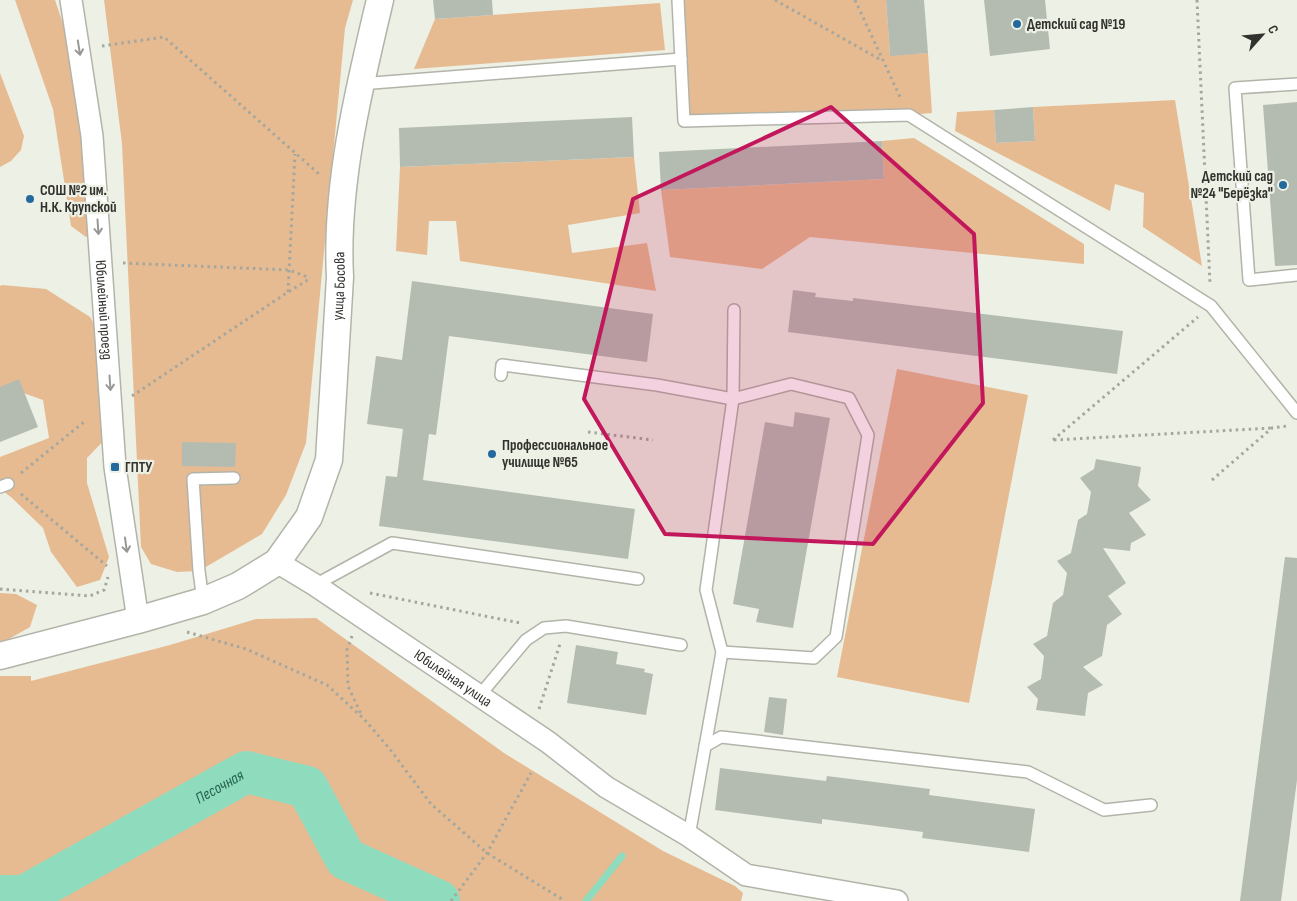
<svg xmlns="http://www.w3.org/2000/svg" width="1297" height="901" viewBox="0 0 1297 901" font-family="'Sofia Sans Condensed',sans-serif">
<rect width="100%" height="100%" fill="#edf0e4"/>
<g fill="#e6bb92">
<path d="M15 0H55L79 72 96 229 86 237 71 226 53 109Z"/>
<path d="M104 0H353L345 28 306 443 286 495 262 534 199 571 177 572 151 564 141 547 122 144Z"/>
<path d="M678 0H886L890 55 928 53 932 113 909 115 684 121Z"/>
<path d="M660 3 665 50 414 69 435 19Z"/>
<path d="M0 73 24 136 21 150 11 161 0 167Z"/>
<path d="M1175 100 1202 266 1143 227 1144 193 1115 184 1110 211 955 131 957 112 994 110 996 143 1035 141 1033 107Z"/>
<path d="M914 138 1084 244V264L810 237 762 269 670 257 661 190 884 179 882 141Z"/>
<path d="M634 157 640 213 568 225 572 253 647 243 656 291 460 261 456 221H429L427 255 396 251 400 167Z"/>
<path d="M2 285 46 289 90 317 103 339 108 436 87 458V483L109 557 100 580 77 587 51 552 43 528 11 497 0 489V457L49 438 43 400 12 389 0 393V286Z"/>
<path d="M897 369 1028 395 969 703 837 677Z"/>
<path d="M0 593 16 594 37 605 30 627 0 644Z"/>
<path d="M316 618 504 753 663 851 735 886 743 893 741 901H0V676H31V681L170 645 256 619Z"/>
</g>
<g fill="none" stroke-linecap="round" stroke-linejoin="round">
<path stroke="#8edbbe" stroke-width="7" d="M586 901 622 856"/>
<path stroke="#8edbbe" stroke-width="42" id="s1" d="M0 896H24L246 772 307 787 346 859 439 901"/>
</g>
<g fill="#b4bcb2">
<path d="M433 0H492L493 15 435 19Z"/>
<path d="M886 0H924L928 53 890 56Z"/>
<path d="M984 0H1045L1050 49 990 56Z"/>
<path d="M1297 102V265L1275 266 1263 105Z"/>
<path d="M1033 107 1035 141 996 143 994 110Z"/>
<path d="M632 117 634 157 400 167 399 128Z"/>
<path d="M882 141 884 179 661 190 659 152Z"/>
<path d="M412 281 653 314 647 362 449 336 436 435 429 434 423 480 635 509 628 559 379 526 386 476 397 477 403 429 367 424 376 356 402 360Z"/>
<path d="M793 290 816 293 815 297 853 301V298L1123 331 1117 374 788 332Z"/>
<path d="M19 379 38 427 0 442V387Z"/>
<path d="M795 412 830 418 793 628 756 622 759 609 733 604 765 422 793 427Z"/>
<path d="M182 442 236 443 235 467 182 466Z"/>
<path d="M1096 459 1141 467 1138 486 1151 500 1129 513 1146 535 1131 543 1130 551 1103 548 1126 583 1108 596 1122 614 1107 625 1102 656 1083 667 1103 685 1088 693 1085 716 1036 710 1038 699 1027 687 1041 679 1044 656 1033 644 1047 636 1053 603 1063 595 1067 573 1057 561 1071 553 1078 520 1087 514 1091 492 1080 478 1094 469Z"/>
<path d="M1285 557 1297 558V780L1281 901H1240Z"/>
<path d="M576 645 618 652 616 664 645 669 644 672 653 674 646 715 567 703Z"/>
<path d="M769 697 787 699 783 735 764 732Z"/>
<path d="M720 768 826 781 827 776 930 789 929 795 1035 809 1029 852 922 838 923 832 822 819V824L715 810Z"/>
</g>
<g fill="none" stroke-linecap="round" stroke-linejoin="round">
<g stroke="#b2b4aa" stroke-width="14">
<g id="service">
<path d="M678 0 684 121 909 115 1211 306 1297 413"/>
<path d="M360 84 681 59"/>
<path d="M1297 84 1235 88 1249 280 1297 275"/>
<path d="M501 375 502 365 657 385 733 399 791 384 849 398 868 435 836 637 814 658 722 652"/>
<path d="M0 487 8 484"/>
<path d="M315 585 392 543 638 579"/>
<path d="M203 601 199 571 193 479 234 478"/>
<path d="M479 696 526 640 544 628 566 626 681 645"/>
<path d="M705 746 721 737 1028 772 1104 810 1151 805"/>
<path d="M689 836 722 652 706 590 733 399 734 310"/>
</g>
</g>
<g stroke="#b2b4aa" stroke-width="24">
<g id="minor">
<path id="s2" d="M71 0 92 136 115 467 138 620"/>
<path id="s3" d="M277 562 315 585 548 742 606 787 689 836 746 875 897 901"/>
</g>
</g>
<g stroke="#b2b4aa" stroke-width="29">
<g id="tertiary">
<path id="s4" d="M0 656 138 620 203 601 238 586 277 562 309 517 329 460 340 277C335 186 359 88 380 0"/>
</g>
</g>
<g stroke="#a5a79e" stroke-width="3" stroke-dasharray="2.5 4" stroke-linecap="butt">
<path d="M775 0 881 60"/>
<path d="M855 0 901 99"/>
<path d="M1197 0 1210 284"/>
<path d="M102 46 164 37 319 174"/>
<path d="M123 263 289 270 310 278"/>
<path d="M288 292 295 154"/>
<path d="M132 396 288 292 311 278"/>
<path d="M588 432 653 440"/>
<path d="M1053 440 1198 317"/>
<path d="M1054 440 1272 428"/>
<path d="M21 473 84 422"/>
<path d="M1212 480 1272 428 1287 426"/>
<path d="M21 494 107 566"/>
<path d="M0 589 90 596 104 590 108 577"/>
<path d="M370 593 520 623"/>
<path d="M187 632 246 649 327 685 364 719 389 748 431 804 487 853 565 901"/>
<path d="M352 636 347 650 348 686 362 716"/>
<path d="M539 709 560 644"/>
<path d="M451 901 487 853 531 773"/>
</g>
<use href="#service" stroke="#fff" stroke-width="11"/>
<use href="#minor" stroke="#fff" stroke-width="21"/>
<use href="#tertiary" stroke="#fff" stroke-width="26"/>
</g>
<defs><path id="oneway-shaft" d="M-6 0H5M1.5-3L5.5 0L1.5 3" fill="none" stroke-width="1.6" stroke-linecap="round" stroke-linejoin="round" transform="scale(1.25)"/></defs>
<g stroke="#989896">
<use href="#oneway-shaft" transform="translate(79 48) rotate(81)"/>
<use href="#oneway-shaft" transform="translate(98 227) rotate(86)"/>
<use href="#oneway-shaft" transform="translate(110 383) rotate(86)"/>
<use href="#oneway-shaft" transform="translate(126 545) rotate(82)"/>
</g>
<path fill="#c2185b" fill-opacity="0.2" stroke="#c2185b" stroke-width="4" stroke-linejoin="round" d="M831 107 974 234 983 403 873 544 665 534 584 399 633 199Z"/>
<g fill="#24699e" stroke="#edf0e4" stroke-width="2">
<circle cx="1017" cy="24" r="5"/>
<circle cx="1283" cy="185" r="5"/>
<circle cx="30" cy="199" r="5"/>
<circle cx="492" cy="454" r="5"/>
<rect x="110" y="462" width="10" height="10" rx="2.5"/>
</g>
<g text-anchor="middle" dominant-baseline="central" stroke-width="4.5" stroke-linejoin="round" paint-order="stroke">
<g font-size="15" font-weight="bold" fill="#31312d" stroke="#edf0e4" text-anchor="start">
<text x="1027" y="24">Детский сад №19</text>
<text x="1273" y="176" text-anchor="end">Детский сад<tspan x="1273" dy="17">№24 "Берёзка"</tspan></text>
<text x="40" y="190">СОШ №2 им.<tspan x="40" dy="17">Н.К. Крупской</tspan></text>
<text x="502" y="445">Профессиональное<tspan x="502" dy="17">училище №65</tspan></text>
<text x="125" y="467">ГПТУ</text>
</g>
<g font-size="15" fill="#31312d" stroke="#edf0e4">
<text stroke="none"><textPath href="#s4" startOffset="584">улица Босова</textPath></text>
<text stroke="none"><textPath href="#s2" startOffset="312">Юбилейный проезд</textPath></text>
<text stroke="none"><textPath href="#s3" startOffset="211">Юбилейная улица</textPath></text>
</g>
<g font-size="16" font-style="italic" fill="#27624e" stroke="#edf0e4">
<text stroke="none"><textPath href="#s1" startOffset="248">Песочная</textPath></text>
</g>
</g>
<g transform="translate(1262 35) rotate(63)" stroke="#edf0e4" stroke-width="4" paint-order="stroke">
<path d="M0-4L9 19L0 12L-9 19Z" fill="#31312d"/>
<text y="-8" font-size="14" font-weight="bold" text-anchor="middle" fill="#31312d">С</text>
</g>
</svg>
